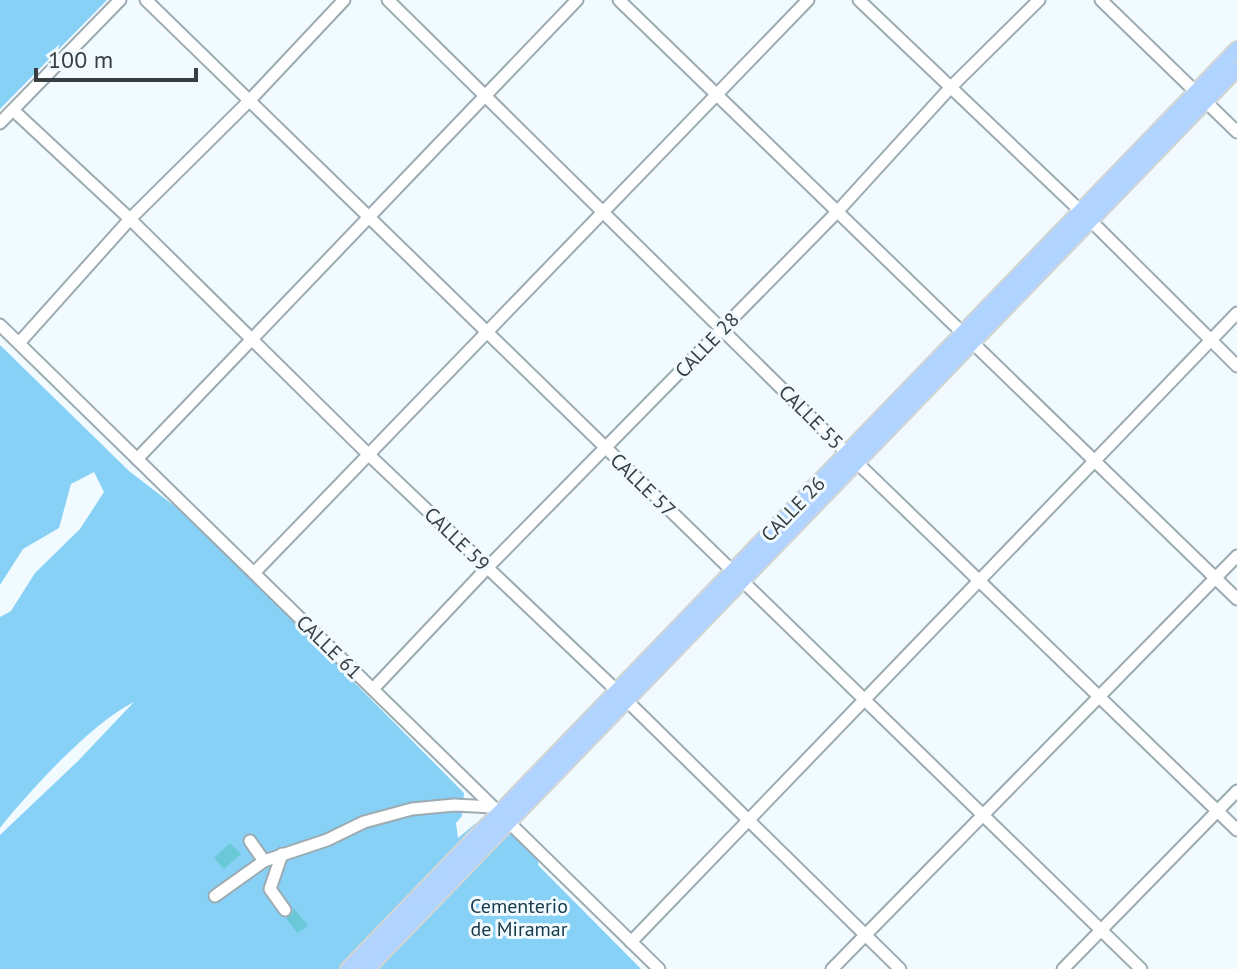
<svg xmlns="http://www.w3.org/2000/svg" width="1237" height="969" viewBox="0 0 1237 969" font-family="'PT Sans',sans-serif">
<rect width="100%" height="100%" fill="#f0faff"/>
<g fill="#87d1f6">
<path d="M0 0H107L0 109Z"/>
<path d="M0 345 129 471 211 534 339 659V667L464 793 462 816 456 823 458 838 492 810 485 821 341 969H0V835L78 761 134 702C93 722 29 791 0 828V617L11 611 35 573 80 529 104 492 94 472 71 484 59 528 23 549 0 585Z"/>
<path d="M511 833 539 858 538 865 641 969H374L505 834Z"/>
</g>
<g fill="#6ac9d7">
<path d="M230 843 241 854 224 869 214 858Z"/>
<path d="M294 908 308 926 297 933 286 918 292 914Z"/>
</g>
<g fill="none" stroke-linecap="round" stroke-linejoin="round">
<g stroke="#9cabb2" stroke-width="15">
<g id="minor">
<path d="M146 0 1141 969"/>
<path d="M388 0 847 453 1237 830"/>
<path d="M619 0 1237 599"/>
<path d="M859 0 1091 221 1237 366"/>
<path d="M1101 0 1237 132"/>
<path d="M13 110 130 219 368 454 616 690 900 969"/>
<path d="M0 123 120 0"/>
<path d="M0 325 659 969"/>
<path d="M19 343 130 219 249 101 344 0"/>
<path d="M137 459 577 0"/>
<path d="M254 573 808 0"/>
<path d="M373 689 487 568 837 212 950 88 1039 0"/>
<path d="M250 841 264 861 327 840 364 822 412 809 454 805 493 807"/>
<path d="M282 854 270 889 285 910"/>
<path d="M215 896 264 861"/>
<path d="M631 942 1237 313"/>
<path d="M832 969 1237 556"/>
<path d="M1063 969 1237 791"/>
</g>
</g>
<g stroke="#d3d5d5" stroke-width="18">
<g id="major">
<path d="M348 969 1237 49"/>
<path d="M367 969 1237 69"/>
</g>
</g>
<use href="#minor" stroke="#fff" stroke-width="11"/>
<use href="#major" stroke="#b0d4ff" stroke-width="14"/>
</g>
<g text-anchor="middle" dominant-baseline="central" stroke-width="6" stroke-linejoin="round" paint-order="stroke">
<g font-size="20" fill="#383e41" stroke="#f0faff">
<text transform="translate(707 345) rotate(-46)">CALLE 28</text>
<text transform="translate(811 417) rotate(45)">CALLE 55</text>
<text transform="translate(643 485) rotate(44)">CALLE 57</text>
<text transform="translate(793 509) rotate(-46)">CALLE 26</text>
<text transform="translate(457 539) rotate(44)">CALLE 59</text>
<text transform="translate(329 647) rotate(44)">CALLE 61</text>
</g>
<g font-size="20" fill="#173949" stroke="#f0faff">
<text x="519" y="906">Cementerio<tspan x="519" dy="23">de Miramar</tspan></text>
</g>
</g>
<path d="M36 68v12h160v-12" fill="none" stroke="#383e41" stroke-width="4"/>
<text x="48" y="68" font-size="24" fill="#383e41" stroke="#f0faff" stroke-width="6" paint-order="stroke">100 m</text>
</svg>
